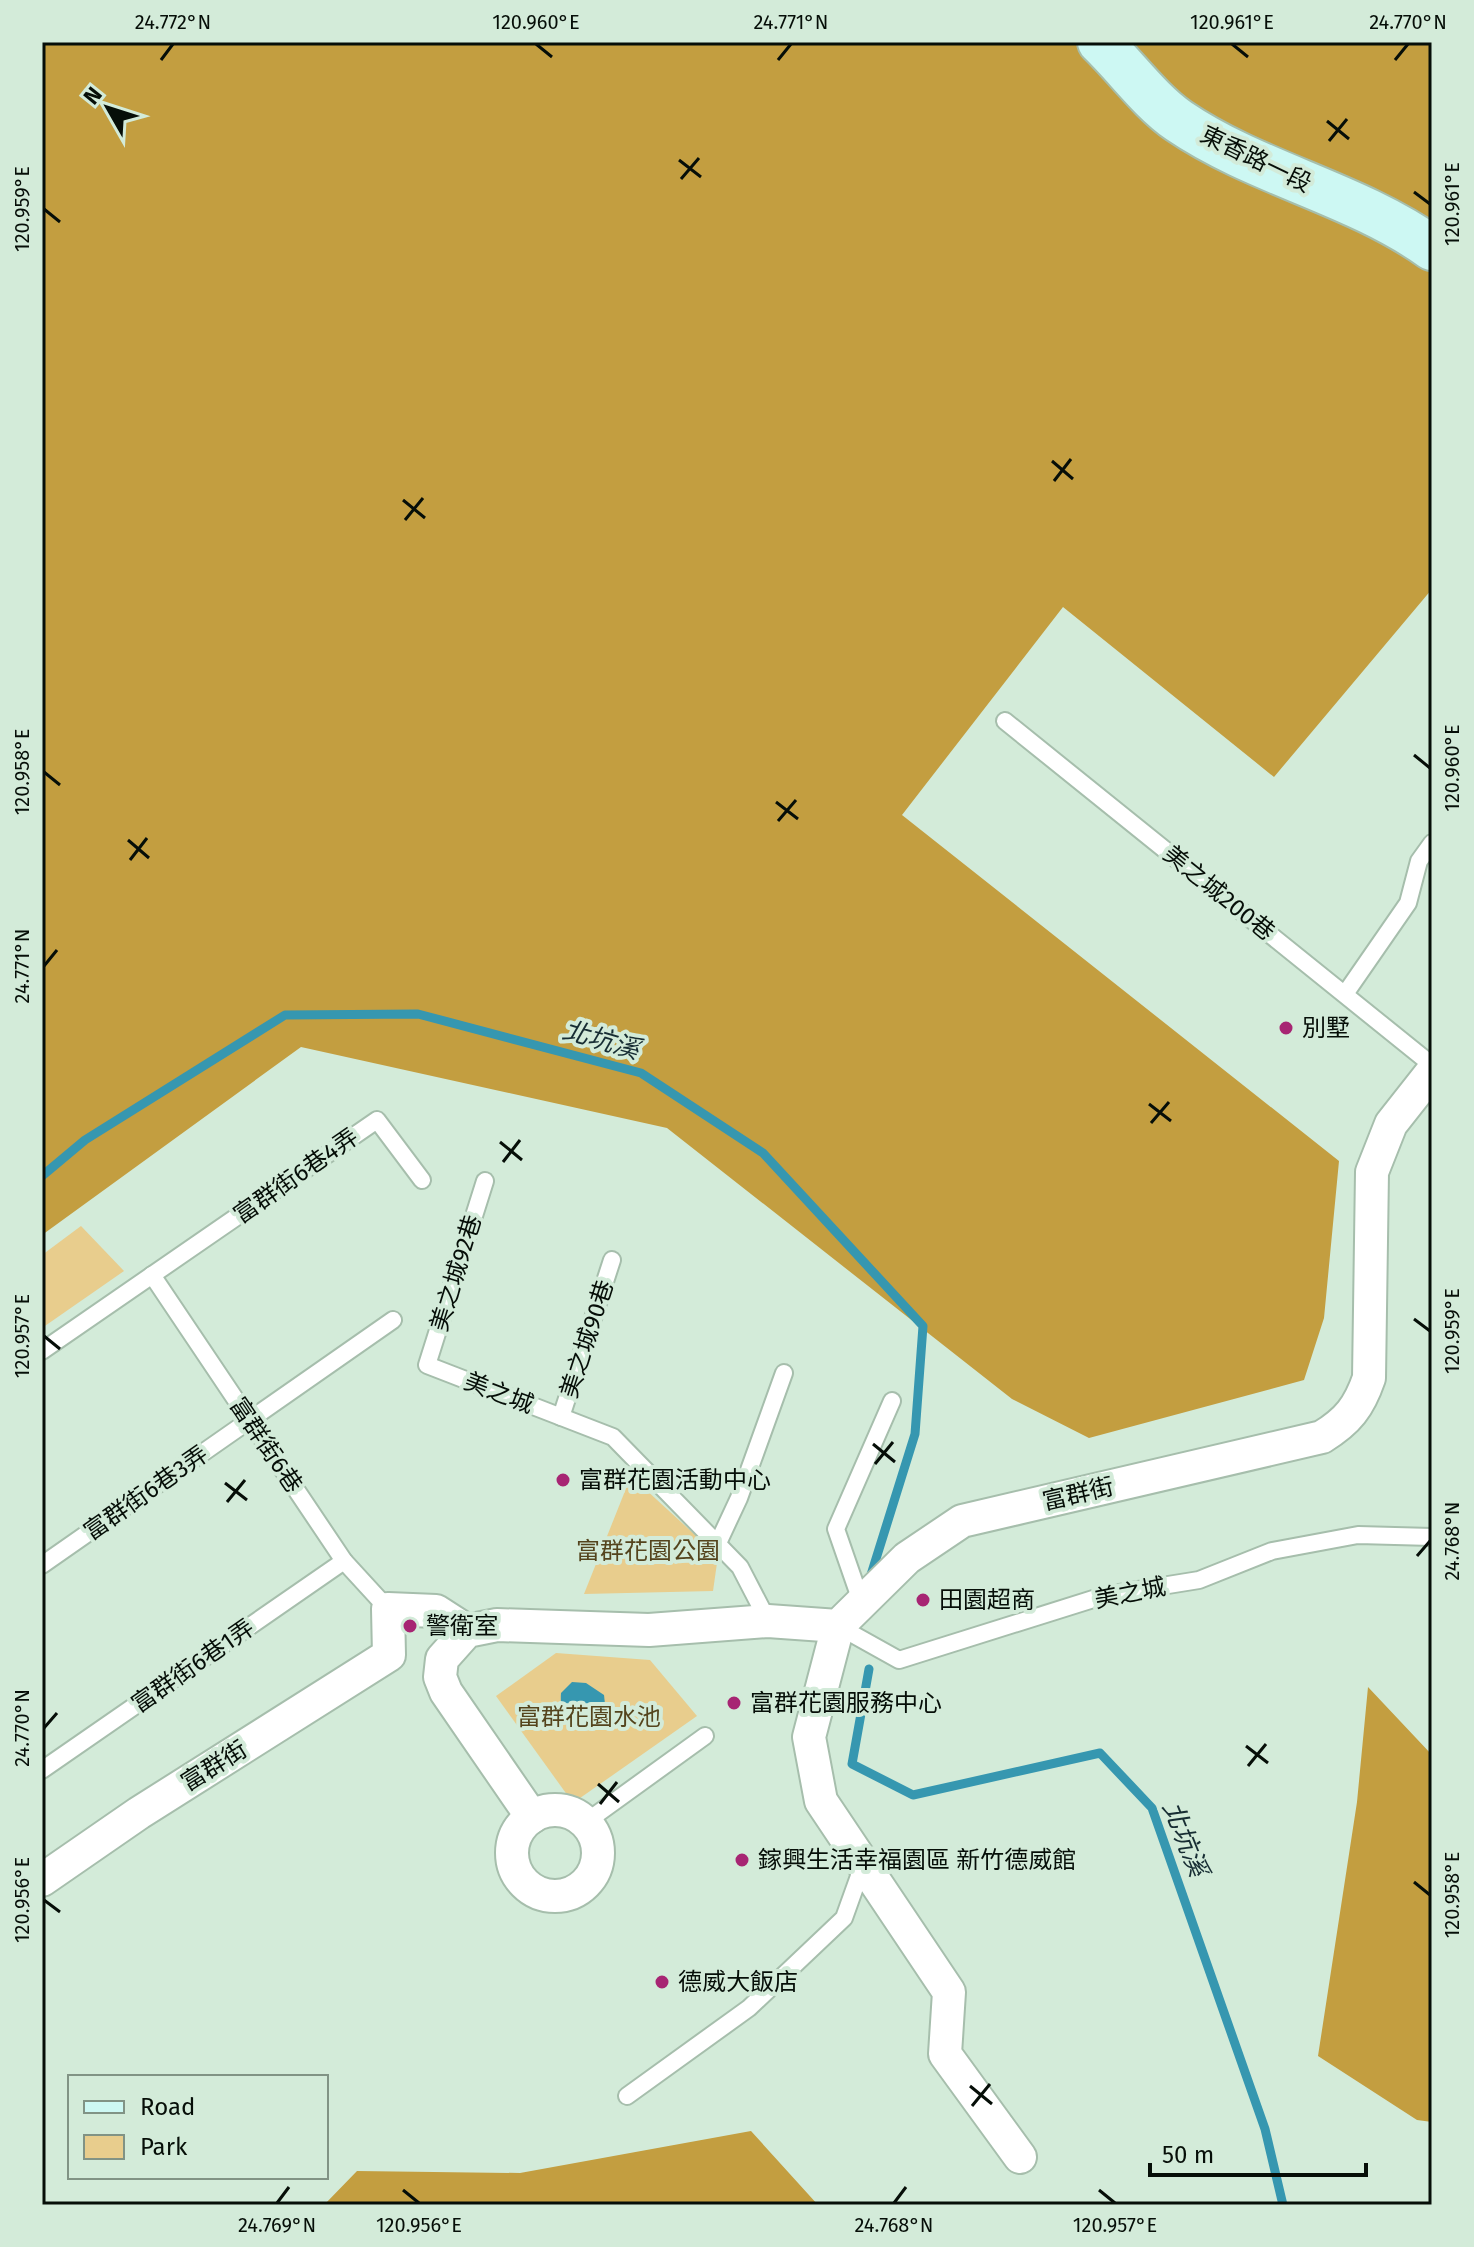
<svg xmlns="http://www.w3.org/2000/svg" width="1474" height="2247" viewBox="0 0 1474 2247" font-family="'Fira Sans','Noto Sans TC',sans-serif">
<rect width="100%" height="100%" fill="#d3ebd9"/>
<g fill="#e8cd8d">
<path d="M81 1226 124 1271 42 1328V1255Z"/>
<path d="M631 1476 718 1556 713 1591 584 1594Z"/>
<path d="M556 1653 650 1660 697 1716 573 1803 496 1696Z"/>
</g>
<g fill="#c39e40">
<path d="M42 42H1432V589L1274 777 1063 607 902 815 1339 1161 1324 1318 1304 1380 1089 1438 1012 1399 667 1128 301 1047 42 1235Z"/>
<path d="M1368 1687 1432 1755V2122L1417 2120 1318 2056 1357 1802Z"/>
<path d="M751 2131 818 2205H324L357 2171 520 2173Z"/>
</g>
<path fill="#3697b0" d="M572 1682 586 1683 604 1695 605 1704C587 1729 558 1728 561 1693Z"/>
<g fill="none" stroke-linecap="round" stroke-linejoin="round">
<g stroke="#3697b0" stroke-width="9">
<path d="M42 1176 85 1140 285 1015 418 1014 641 1073 763 1153 923 1326 915 1434 870 1578"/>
<path d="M869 1669 852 1764 913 1795 1100 1753 1152 1808 1265 2129 1283 2205"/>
</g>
<g stroke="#a6beac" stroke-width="20">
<g id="lane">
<path d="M1005 721 1432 1065"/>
<path d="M1345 994 1408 903 1419 861 1432 843"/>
<path d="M485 1181 427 1365 613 1437 740 1567 768 1621"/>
<path d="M152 1275 344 1561 388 1609"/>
<path d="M42 1351 377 1120 422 1180"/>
<path d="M561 1417 612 1260"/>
<path d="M718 1543 739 1498 784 1373"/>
<path d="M42 1565 393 1320"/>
<path d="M862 1604 836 1529 892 1401"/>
<path d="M838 1626 899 1660 1106 1595 1199 1580 1272 1551 1358 1535 1432 1537"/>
<path d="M42 1770 344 1561"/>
<path d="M586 1822 705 1736"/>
<path d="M627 2096 749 2008 844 1918 863 1865"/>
</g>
</g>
<g stroke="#a6beac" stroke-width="36">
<g id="street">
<path d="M838 1626 809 1737 821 1801 949 1992 945 2054 1020 2157"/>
<circle cx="555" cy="1853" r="43"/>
<path d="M532 1817 446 1692 440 1677 442 1659 467 1631 497 1625 649 1630 768 1621 838 1626 907 1558 962 1521 1322 1437C1348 1421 1359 1407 1369 1378L1372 1172 1391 1124 1432 1072"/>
<path d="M42 1880 139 1813 389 1655 388 1609 436 1611 467 1631"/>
</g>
</g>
<g stroke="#a6beac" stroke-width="48">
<path id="secondary" d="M1100 42C1126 67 1150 101 1179 121 1257 174 1355 193 1432 248"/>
</g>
<use href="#lane" stroke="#fff" stroke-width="16"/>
<use href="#street" stroke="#fff" stroke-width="32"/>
<use href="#secondary" stroke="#cdf8f3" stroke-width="44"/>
</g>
<path fill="none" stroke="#060e08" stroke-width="3" d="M536 44 552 57M1232 44 1248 57M161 60 173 44M778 60 791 44M1395 60 1408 44M1327 121 1349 139M1329 141 1347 119M679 160 701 177M681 179 699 158M1414 192 1430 204M44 209 60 222M1052 461 1073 479M1054 481 1071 459M403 500 425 518M405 520 423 498M1414 755 1430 768M44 772 60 785M776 802 798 819M778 821 796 800M128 840 149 858M130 860 147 838M44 966 57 950M1149 1104 1171 1121M1151 1123 1169 1102M500 1142 522 1160M503 1162 520 1140M1414 1319 1430 1331M44 1336 60 1349M873 1444 895 1462M875 1464 893 1442M225 1483 247 1500M227 1502 245 1480M1417 1556 1430 1541M44 1728 57 1713M1246 1746 1268 1763M1248 1766 1266 1744M598 1784 619 1802M600 1804 617 1782M1414 1882 1430 1895M44 1900 60 1912M970 2086 992 2104M972 2106 990 2084M403 2190 419 2203M1099 2190 1115 2203M277 2203 289 2187M894 2203 906 2187"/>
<g fill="#a72573" stroke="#d3ebd9" stroke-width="3">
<circle cx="1286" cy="1028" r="8"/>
<circle cx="563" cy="1480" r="8"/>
<circle cx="923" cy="1600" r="8"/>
<circle cx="410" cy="1626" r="8"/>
<circle cx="734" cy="1703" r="8"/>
<circle cx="742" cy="1860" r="8"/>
<circle cx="662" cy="1982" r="8"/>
</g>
<g text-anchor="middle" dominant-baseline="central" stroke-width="8" stroke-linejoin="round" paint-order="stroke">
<g font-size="24" fill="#060e08" stroke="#d3ebd9">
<text transform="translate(1256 159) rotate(26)">東香路一段</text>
<text transform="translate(1219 893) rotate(39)">美之城200巷</text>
<text transform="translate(296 1176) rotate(-35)">富群街6巷4弄</text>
<text transform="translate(456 1273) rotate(-73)">美之城92巷</text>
<text transform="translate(587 1339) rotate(-72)">美之城90巷</text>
<text transform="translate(499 1393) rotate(21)">美之城</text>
<text transform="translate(266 1445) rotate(56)">富群街6巷</text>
<text transform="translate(146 1493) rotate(-35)">富群街6巷3弄</text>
<text transform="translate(1078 1494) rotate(-13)">富群街</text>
<text transform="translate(1130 1593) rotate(-11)">美之城</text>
<text transform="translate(193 1666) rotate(-35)">富群街6巷1弄</text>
<text transform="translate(214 1766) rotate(-32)">富群街</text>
</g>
<g font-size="24" fill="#060e08" stroke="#d3ebd9" text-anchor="start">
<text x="1302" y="1028">別墅</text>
<text x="579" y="1480">富群花園活動中心</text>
<text x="939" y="1600">田園超商</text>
<text x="426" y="1626">警衛室</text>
<text x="750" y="1703">富群花園服務中心</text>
<text x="758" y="1860">鎵興生活幸福園區 新竹德威館</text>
<text x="678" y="1982">德威大飯店</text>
</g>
<g font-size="24" fill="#54441d" stroke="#d3ebd9">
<text x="648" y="1551">富群花園公園</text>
<text x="589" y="1717">富群花園水池</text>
</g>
<g font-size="26" font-style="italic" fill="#172d33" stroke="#d3ebd9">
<text transform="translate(601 1040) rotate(16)">北坑溪</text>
<text transform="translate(1185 1839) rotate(68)">北坑溪</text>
</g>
</g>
<rect width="1474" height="2247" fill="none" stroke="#d3ebd9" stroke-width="88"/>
<rect x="68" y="2075" width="260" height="104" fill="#d3ebd9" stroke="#819385" stroke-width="2"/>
<rect x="84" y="2101" width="40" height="12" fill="#cdf8f3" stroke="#819385" stroke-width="2"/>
<text x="140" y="2115" font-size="24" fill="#060e08">Road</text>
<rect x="84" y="2135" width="40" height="24" fill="#e8cd8d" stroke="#819385" stroke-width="2"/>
<text x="140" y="2155" font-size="24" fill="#060e08">Park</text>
<g transform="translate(108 108) rotate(309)" stroke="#d3ebd9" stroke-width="6" paint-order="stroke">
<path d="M0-6L14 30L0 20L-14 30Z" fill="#060e08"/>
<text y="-12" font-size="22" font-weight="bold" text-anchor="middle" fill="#060e08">N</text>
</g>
<path d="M1150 2163v12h216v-12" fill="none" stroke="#060e08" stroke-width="4"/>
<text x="1162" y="2163" font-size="24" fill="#060e08" stroke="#d3ebd9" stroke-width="6" paint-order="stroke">50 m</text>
<rect x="44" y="44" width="1386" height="2159" fill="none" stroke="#060e08" stroke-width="3"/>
<g font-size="20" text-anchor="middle" fill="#060e08">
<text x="173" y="29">24.772°N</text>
<text x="536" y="29">120.960°E</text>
<text x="791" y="29">24.771°N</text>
<text x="1232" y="29">120.961°E</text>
<text x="1408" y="29">24.770°N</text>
<text transform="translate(1452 204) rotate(-90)" y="7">120.961°E</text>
<text transform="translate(22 209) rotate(-90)" y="7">120.959°E</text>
<text transform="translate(1452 768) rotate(-90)" y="7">120.960°E</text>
<text transform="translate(22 772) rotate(-90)" y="7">120.958°E</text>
<text transform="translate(22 966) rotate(-90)" y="7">24.771°N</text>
<text transform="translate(1452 1331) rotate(-90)" y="7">120.959°E</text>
<text transform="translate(22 1336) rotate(-90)" y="7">120.957°E</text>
<text transform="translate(1452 1541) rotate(-90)" y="7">24.768°N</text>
<text transform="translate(22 1728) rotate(-90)" y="7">24.770°N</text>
<text transform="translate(1452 1895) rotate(-90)" y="7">120.958°E</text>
<text transform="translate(22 1900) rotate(-90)" y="7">120.956°E</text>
<text x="277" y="2232">24.769°N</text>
<text x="419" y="2232">120.956°E</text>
<text x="894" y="2232">24.768°N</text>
<text x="1115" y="2232">120.957°E</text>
</g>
</svg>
